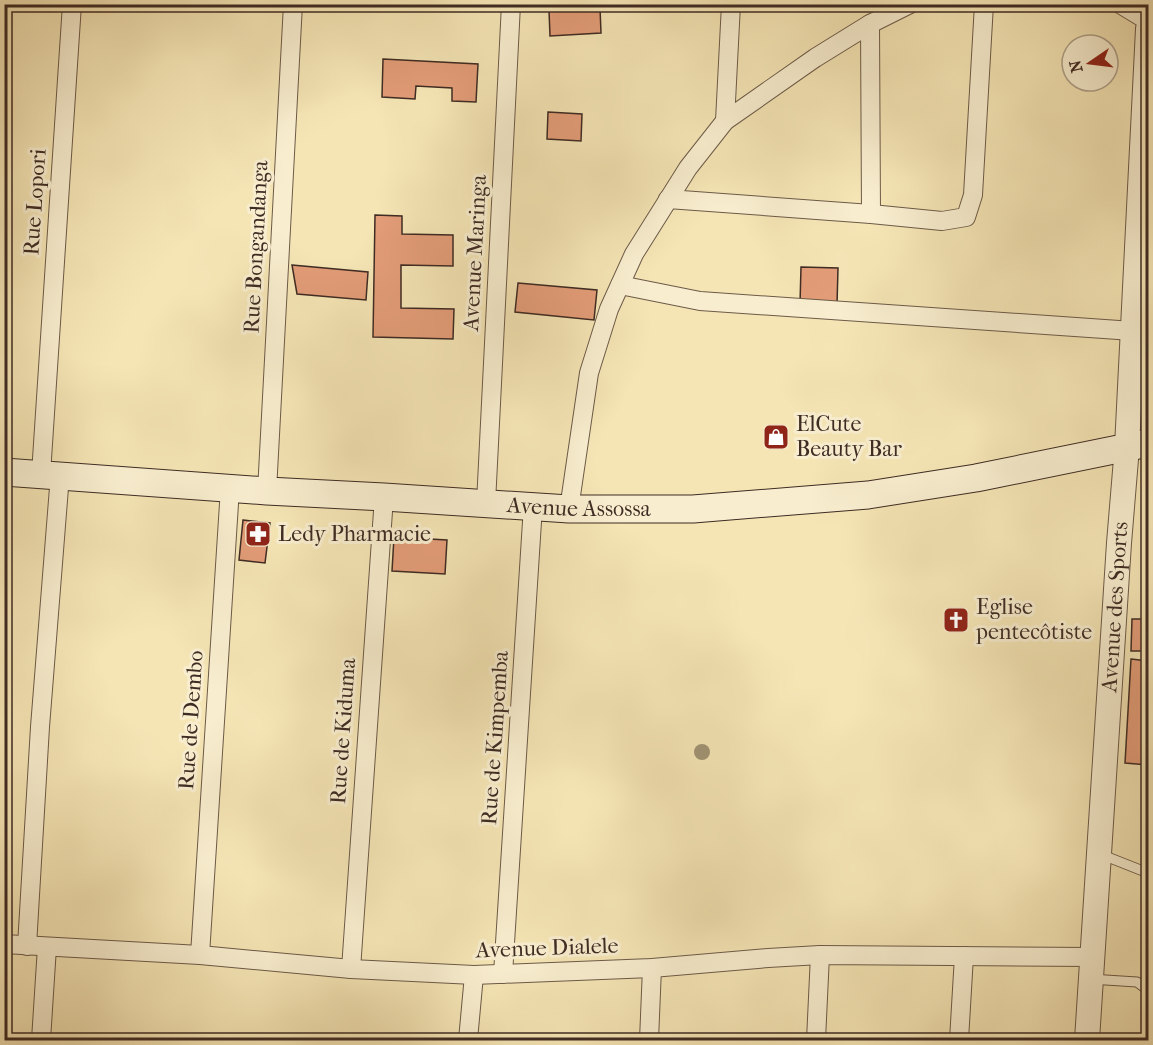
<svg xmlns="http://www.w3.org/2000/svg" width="1153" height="1045" viewBox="0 0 1153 1045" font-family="'IM FELL French Canon',serif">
<rect width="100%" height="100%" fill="#f5e5b5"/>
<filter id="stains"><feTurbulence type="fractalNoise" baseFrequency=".00333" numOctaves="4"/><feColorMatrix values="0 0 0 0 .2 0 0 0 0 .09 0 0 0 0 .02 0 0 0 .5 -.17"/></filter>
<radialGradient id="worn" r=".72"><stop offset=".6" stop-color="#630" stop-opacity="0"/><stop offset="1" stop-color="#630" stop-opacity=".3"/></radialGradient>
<g fill="#e39d78" stroke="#3e2b23" stroke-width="1.5">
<path d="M628 4H684L683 9Z"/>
<path d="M600 8 601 33 550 36 549 10Z"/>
<path d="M383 59 478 64 476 102 452 101V88L416 86 415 99 382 97Z"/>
<path d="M548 112 582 114 581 141 547 139Z"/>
<path d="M375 215 402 216V234L453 235V266L401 265V308L454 309 453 339 373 337Z"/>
<path d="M292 265 368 272 366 300 297 294Z"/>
<path d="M801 267 838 268 837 305 800 304Z"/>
<path d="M518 283 597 290 594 320 515 312Z"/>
<path d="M243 520 270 523 265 563 239 560Z"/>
<path d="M394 537 447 540 445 574 392 571Z"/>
<path d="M1132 619H1148V651H1131Z"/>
<path d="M1131 659 1148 661V765L1125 763Z"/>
</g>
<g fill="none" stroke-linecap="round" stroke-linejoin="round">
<g stroke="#6c5a48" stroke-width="11">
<g id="service">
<path d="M1100 854 1148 873"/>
<path d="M1090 979 1137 982 1148 990"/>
</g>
</g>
<g stroke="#6c5a48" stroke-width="20">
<g id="minor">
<path d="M1120 4 1148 21"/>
<path d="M870 24 871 214"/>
<path d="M725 121 731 4"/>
<path d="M668 199 871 214 942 221 966 217 973 195 984 4"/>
<path d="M620 285 700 301 1133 331"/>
<path d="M41 474 72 4"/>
<path d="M267 491 293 4"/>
<path d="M486 503 511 4"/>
<path d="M569 509 589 373 609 309 634 254 688 168 725 121 815 58 870 24 910 4"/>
<path d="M4 944 200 955 351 969 474 975 652 968 768 958 820 955 1092 957"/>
<path d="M27 946 40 727 60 475"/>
<path d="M200 955 230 488"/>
<path d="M351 969 384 497"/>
<path d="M503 974 533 506"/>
<path d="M41 1040 47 947"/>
<path d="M468 1040 474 975"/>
<path d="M649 1040 652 968"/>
<path d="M816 1040 820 955"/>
<path d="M959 1040 964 956"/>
</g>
</g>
<g stroke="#6c5a48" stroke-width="26">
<g id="tertiary">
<path id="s1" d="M1087 1040 1119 543 1127 447 1148 29"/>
</g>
</g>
<g stroke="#3e2b23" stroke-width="29">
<g id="secondary">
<path id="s2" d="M4 472 267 491 384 497 569 509H693L868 495 976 478 1148 443"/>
</g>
</g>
<use href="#service" stroke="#f8eecf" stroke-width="9"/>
<use href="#minor" stroke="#f8eecf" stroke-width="18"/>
<use href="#tertiary" stroke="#f8eecf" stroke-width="24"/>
<use href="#secondary" stroke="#f8eecf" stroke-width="27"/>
</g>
<circle fill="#a19474" cx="702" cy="752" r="8"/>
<defs>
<g id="shop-square" transform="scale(1.35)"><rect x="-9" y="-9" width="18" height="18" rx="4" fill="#8f2418" stroke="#f8eecf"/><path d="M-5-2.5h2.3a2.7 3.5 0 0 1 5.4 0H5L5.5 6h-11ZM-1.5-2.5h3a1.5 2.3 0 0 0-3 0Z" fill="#fff"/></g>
<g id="pharmacy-square" transform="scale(1.35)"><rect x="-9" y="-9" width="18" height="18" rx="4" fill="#8f2418" stroke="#f8eecf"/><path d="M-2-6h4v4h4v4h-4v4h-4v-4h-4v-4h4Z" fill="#fff"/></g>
<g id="church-square" transform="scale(1.35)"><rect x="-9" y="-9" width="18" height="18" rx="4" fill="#8f2418" stroke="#f8eecf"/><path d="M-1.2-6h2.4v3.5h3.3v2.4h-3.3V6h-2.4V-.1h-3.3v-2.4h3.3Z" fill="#fff"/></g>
</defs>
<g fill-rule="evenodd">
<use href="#shop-square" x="776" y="437"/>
<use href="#pharmacy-square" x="258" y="534"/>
<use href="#church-square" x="956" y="620"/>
</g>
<g text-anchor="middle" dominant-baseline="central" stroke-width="6" stroke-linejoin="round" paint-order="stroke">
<g font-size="22" fill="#3e2b23" stroke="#f8eecf">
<text transform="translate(35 202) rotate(-86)">Rue Lopori</text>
<text transform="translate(256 247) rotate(-87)">Rue Bongandanga</text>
<text transform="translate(475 253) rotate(-87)">Avenue Maringa</text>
<text stroke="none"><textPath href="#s2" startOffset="576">Avenue Assossa</textPath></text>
<text stroke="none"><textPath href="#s1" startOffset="434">Avenue des Sports</textPath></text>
<text transform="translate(191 720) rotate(-86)">Rue de Dembo</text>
<text transform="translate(343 731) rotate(-86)">Rue de Kiduma</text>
<text transform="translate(495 738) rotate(-86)">Rue de Kimpemba</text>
<text transform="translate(547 948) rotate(-2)">Avenue Dialele</text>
</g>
<g font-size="22" fill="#3e2b23" stroke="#f8eecf" text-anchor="start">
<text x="796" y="424">ElCute<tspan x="796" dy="25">Beauty Bar</tspan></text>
<text x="278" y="534">Ledy Pharmacie</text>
<text x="976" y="607">Eglise<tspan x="976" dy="25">pentecôtiste</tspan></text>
</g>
</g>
<rect width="1153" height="1045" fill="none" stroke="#f5e5b5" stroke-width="24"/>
<rect x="6" y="6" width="1141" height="1033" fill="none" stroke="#3e2b23" stroke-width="3"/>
<rect x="12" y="12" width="1129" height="1021" fill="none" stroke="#3e2b23" stroke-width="1.5"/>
<g transform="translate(1090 63) rotate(256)"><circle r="28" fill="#f8eecf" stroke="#aea08a" stroke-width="1.5"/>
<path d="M0-4.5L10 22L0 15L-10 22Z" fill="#8f2418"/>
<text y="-9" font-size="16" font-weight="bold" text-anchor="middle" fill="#3e2b23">N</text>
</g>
<rect width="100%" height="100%" filter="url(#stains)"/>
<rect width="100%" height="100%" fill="url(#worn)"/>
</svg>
